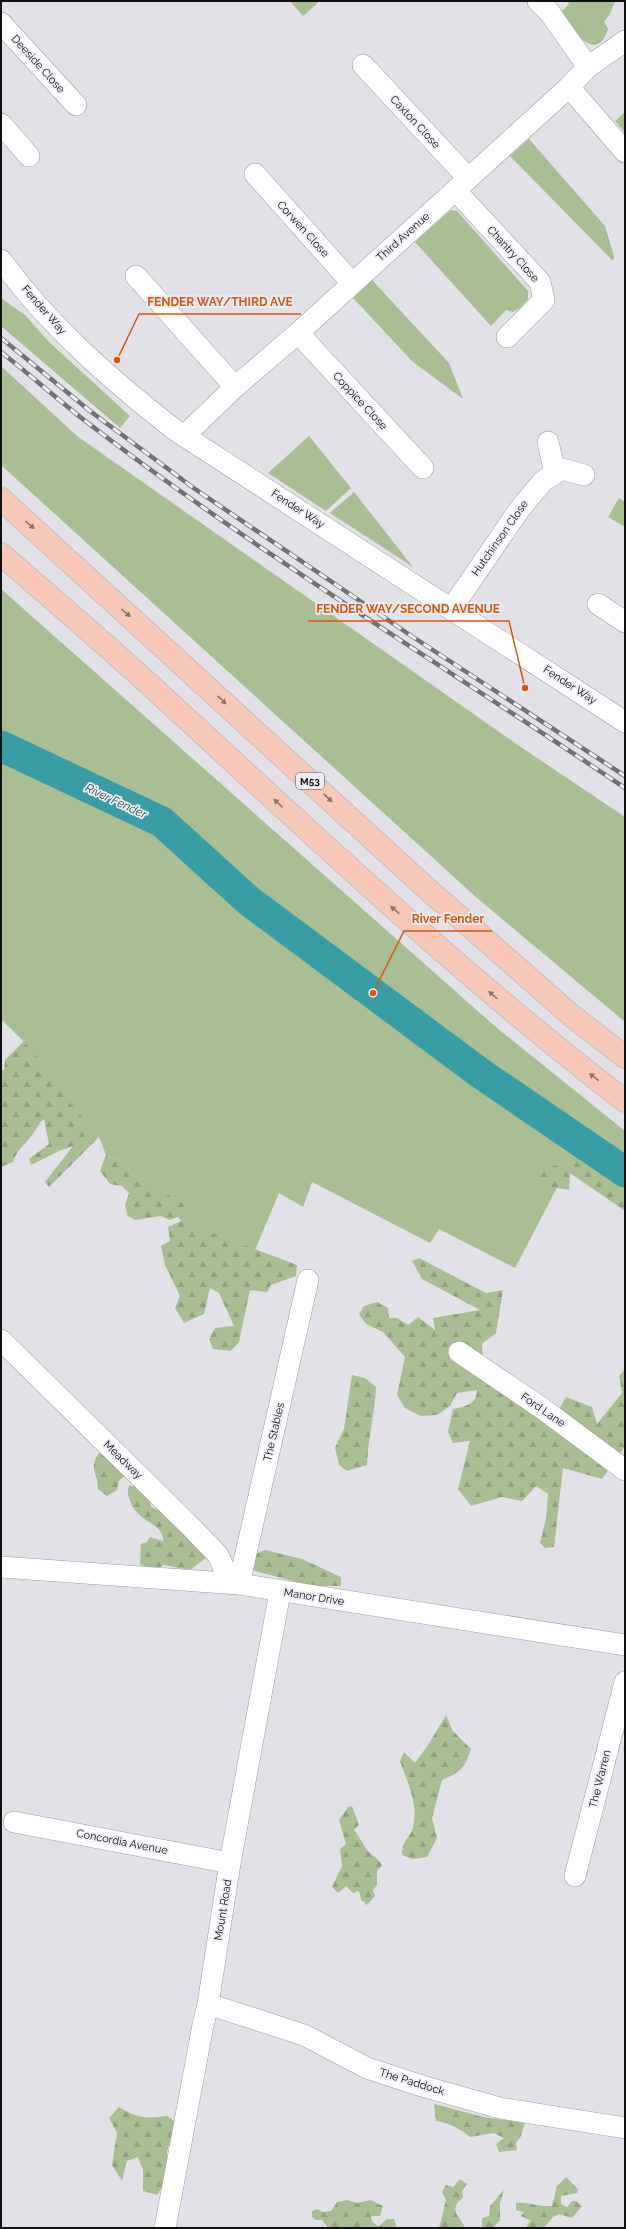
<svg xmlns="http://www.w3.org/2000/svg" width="626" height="2229" viewBox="0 0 626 2229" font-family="Raleway,sans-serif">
<defs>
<pattern id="forest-firs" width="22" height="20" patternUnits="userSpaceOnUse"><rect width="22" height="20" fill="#a9be92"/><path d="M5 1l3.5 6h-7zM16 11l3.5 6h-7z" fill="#90a27d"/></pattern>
</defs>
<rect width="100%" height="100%" fill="#e3e1e8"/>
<g fill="#a9be92">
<path d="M290 1H320L303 16Z"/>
<path d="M567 1H615L610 14 604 22 608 29C596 66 571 28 559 14L569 4Z"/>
<path d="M625 112V133L615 121Z"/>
<path d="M529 139 605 226 614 256 613 261 510 156Z"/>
<path d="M451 210 457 211 528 291V299L520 308 513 312 506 310 491 326 415 242Z"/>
<path d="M372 280 449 363 463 399 413 362 353 298Z"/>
<path d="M1 298 25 315 48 341 130 416 120 428 1 326Z"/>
<path d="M1 366 77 436 515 743 625 817V1022L477 898 1 465Z"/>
<path d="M309 436 351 488 326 511 268 473Z"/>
<path d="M354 492 413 567 330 513Z"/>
<path d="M619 498 625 502V527L608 517Z"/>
<path d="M1 589 497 1028 625 1131V1186L622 1190 614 1181C604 1182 598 1176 593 1167L562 1164 547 1167 548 1186H558L515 1268 439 1229 430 1243 312 1182 303 1207 279 1193 255 1250 181 1221 178 1217 184 1211V1204L160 1190 154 1183 129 1174 128 1164 106 1155 99 1137 52 1082 48 1070 24 1042 1 1019Z"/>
</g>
<g fill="url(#forest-firs)">
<path d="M24 1041 48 1070 53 1082 99 1137 49 1187 45 1182 73 1146 59 1151 31 1165 29 1159 49 1144 44 1119C37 1124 37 1130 32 1135 24 1146 18 1148 13 1162L1 1167V1070H4L5 1060Z"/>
<path d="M106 1155 128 1164 129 1174 154 1183 160 1190 184 1204V1211L178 1217 170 1220 161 1216 135 1220 128 1216 125 1205 129 1193 122 1186 110 1184 100 1171Z"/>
<path d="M569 1156C578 1158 586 1161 592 1167 600 1174 602 1182 614 1181L622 1190 625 1186V1211L570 1173 569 1190C558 1187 543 1189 540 1176L547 1167 562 1164Z"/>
<path d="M181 1221 297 1265 296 1276 271 1285 267 1292 250 1290 239 1342 231 1351 213 1349 209 1339 215 1328 234 1326 219 1293 210 1288 204 1314 184 1323 175 1308 180 1296 165 1265 161 1246 170 1241 168 1227Z"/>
<path d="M419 1258 486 1293 503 1290 496 1333 482 1344 483 1358 557 1413 566 1397 592 1407 597 1424 622 1393 619 1376 625 1369V1446L602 1479 563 1468 554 1547 545 1548 540 1543 546 1519 548 1494 536 1486 522 1501 502 1497 471 1506 458 1489 470 1441 453 1443 448 1432 453 1409C466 1406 476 1405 477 1390L457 1393 450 1406 437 1415 421 1416 405 1408 397 1395 405 1357 383 1332 366 1324 359 1314 364 1306 377 1302 388 1308 389 1318H397L408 1325 418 1317 435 1330 433 1318 480 1310 422 1279 412 1261Z"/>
<path d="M352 1375 365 1378 376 1387C375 1413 368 1438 367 1465L347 1471 339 1465 335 1448 344 1429Z"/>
<path d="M101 1451 126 1474 119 1481 117 1490 107 1496 98 1489C98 1472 87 1466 101 1451Z"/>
<path d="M129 1486H134L149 1496 151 1507 162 1512 206 1558 190 1570 163 1565 159 1569 140 1565 141 1544 147 1542 150 1537 163 1541C164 1522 138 1524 130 1501 128 1495 127 1492 129 1486Z"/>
<path d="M265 1550 302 1559 341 1577V1586H312L247 1569 250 1556Z"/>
<path d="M446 1715 452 1730 471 1749C465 1769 460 1772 442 1780L432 1818 437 1838 427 1857 412 1859 402 1855C402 1839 410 1839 413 1827 419 1805 407 1782 400 1761L404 1752 415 1763 428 1745Z"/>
<path d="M352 1806 359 1825 354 1830C360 1836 365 1850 371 1854 376 1858 378 1859 382 1865L377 1871V1885L373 1890 375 1896 367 1905 361 1900 359 1891 353 1893 346 1886 338 1893 332 1887 342 1866 340 1849 346 1844 339 1820 348 1807Z"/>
<path d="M434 2104 483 2117 525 2123 520 2138 516 2143 517 2150 499 2152 496 2144 504 2138 494 2133 470 2137C461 2129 447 2122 436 2121Z"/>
<path d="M119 2107C138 2118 145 2119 167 2116L177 2123 167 2151V2180L157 2195 143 2191V2170L138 2157 127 2161 122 2181 112 2165 117 2133 109 2118Z"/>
<path d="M566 2177 578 2189 577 2193 561 2196V2204L567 2207 572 2201H576L582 2206 572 2218 559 2214 553 2217 544 2228H528L527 2225 531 2221 521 2216 524 2212 516 2210V2203C529 2202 539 2207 552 2206L557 2186Z"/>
<path d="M460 2179 467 2184 462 2191 463 2197C447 2212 460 2214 465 2228H439L446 2200 442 2192 446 2185 453 2187Z"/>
<path d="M504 2190 500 2204V2220L493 2228H482V2218L489 2216 490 2206Z"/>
<path d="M347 2200 357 2203 370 2200 383 2206 380 2216H371L372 2221 378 2227 387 2219H394L397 2228H328L322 2220H316L312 2217V2211L317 2209 323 2212 331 2211 337 2202Z"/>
</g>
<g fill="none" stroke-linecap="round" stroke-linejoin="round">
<path stroke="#399da5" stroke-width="31" d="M1 746 162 822 249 901 480 1073 625 1172"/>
<g stroke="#9e9da4" stroke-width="22">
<g id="street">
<path d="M538 1 550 13 588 67"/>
<path d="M1 23 76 105"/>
<path d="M363 65 468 178"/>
<path d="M569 87 625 152"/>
<path d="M1 124 29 156"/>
<path d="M255 174 352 283"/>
<path d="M456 191 540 282 544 300 507 337"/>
<path d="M1 260C49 326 111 380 175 430L625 722"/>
<path d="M136 276 235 387"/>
<path d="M298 333 423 468"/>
<path d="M184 436 235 387 298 333 569 87 588 67 625 41"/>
<path d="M548 442 555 473"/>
<path d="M598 604 625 622"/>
<path d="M452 608 519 510 543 481 562 469 584 475"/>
<path d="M1 1340 190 1526 218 1555 226 1573 239 1584 308 1280"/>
<path d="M459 1352 543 1409 625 1470"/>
<path d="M1 1567 239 1584 625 1645"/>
<path d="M14 1822 230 1863"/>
<path d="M575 1876 625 1682"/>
<path d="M208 2004 304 2035 367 2068 422 2086 500 2108 625 2128"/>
<path d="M165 2228 203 2025 208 2004 230 1863 280 1592"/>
</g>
</g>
<g stroke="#c1c1c1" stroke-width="24">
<g id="highway">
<path d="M1 499 424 886 572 1016 625 1057"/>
<path d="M1 554C51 598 102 641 151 686 306 828 458 973 625 1101"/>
</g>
</g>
<use href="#street" stroke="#fff" stroke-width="21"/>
<use href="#highway" stroke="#f7c7b8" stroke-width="22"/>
<g stroke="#747277" stroke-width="4.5">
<g id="rail">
<path d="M1 338 90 411 195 489 410 635 625 776"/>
<path d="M1 352C29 374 56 398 84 420 257 553 444 666 625 788"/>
</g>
</g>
<use href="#rail" stroke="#f0eef5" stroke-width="3" stroke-dasharray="9" stroke-linecap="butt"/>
</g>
<defs><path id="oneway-solid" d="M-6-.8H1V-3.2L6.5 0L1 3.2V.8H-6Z"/></defs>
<g fill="#8f746d">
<use href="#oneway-solid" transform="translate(30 525) rotate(42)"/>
<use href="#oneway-solid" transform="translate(126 613) rotate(42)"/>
<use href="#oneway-solid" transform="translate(222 700) rotate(43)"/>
<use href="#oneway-solid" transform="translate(328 798) rotate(43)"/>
<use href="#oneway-solid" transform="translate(278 803) rotate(-137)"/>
<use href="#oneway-solid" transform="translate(395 910) rotate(-139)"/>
<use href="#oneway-solid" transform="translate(493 995) rotate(-139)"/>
<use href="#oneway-solid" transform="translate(594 1077) rotate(-142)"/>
</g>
<g text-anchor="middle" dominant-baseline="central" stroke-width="3.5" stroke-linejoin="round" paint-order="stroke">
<rect fill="#f0eef5" stroke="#535256" stroke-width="1" x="296" y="773" width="28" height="16" rx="3"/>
<g font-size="10" font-weight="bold" fill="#100f12">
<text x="310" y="781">M53</text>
</g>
<g font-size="11" fill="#100f12" stroke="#f0eef5">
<text transform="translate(38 64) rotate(48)">Deeside Close</text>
<text transform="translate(415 122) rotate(47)">Caxton Close</text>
<text transform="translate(303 229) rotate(48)">Corwen Close</text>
<text transform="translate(403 237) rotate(-42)">Third Avenue</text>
<text transform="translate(513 254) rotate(48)">Chantry Close</text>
<text transform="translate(44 310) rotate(49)">Fender Way</text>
<text transform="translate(360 401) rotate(47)">Coppice Close</text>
<text transform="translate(298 509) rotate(33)">Fender Way</text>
<text transform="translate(500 538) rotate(-55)">Hutchinson Close</text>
<text transform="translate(570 685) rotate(33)">Fender Way</text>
<text transform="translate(543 1410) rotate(35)">Ford Lane</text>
<text transform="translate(274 1432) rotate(-77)">The Stables</text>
<text transform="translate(123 1460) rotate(44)">Meadway</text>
<text transform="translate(314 1597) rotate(9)">Manor Drive</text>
<text transform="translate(600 1779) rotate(-76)">The Warren</text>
<text transform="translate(122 1842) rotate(11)">Concordia Avenue</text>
<text transform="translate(223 1910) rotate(-81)">Mount Road</text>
<text transform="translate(412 2082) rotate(17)">The Paddock</text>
</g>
<g font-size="12" font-style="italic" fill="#244f53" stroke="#f0eef5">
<text transform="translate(116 801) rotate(25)">River Fender</text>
</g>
</g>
<path fill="none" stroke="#dd550c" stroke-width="1.5" d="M117 360L139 314H301M525 688L509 621H308M373 993L404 931H492"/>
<g fill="#dd550c" stroke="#f0eef5" stroke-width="1.5">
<circle cx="117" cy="360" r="4"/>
<circle cx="525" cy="688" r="4"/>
<circle cx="373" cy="993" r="4"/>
</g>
<g font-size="12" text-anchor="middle" font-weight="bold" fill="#dd550c" stroke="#f0eef5" stroke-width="3.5" stroke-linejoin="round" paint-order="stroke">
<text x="220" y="306">FENDER WAY/THIRD AVE</text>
<text x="408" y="613">FENDER WAY/SECOND AVENUE</text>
<text x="448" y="923">River Fender</text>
</g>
<rect width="626" height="2229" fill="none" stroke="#100f12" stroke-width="4"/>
</svg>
